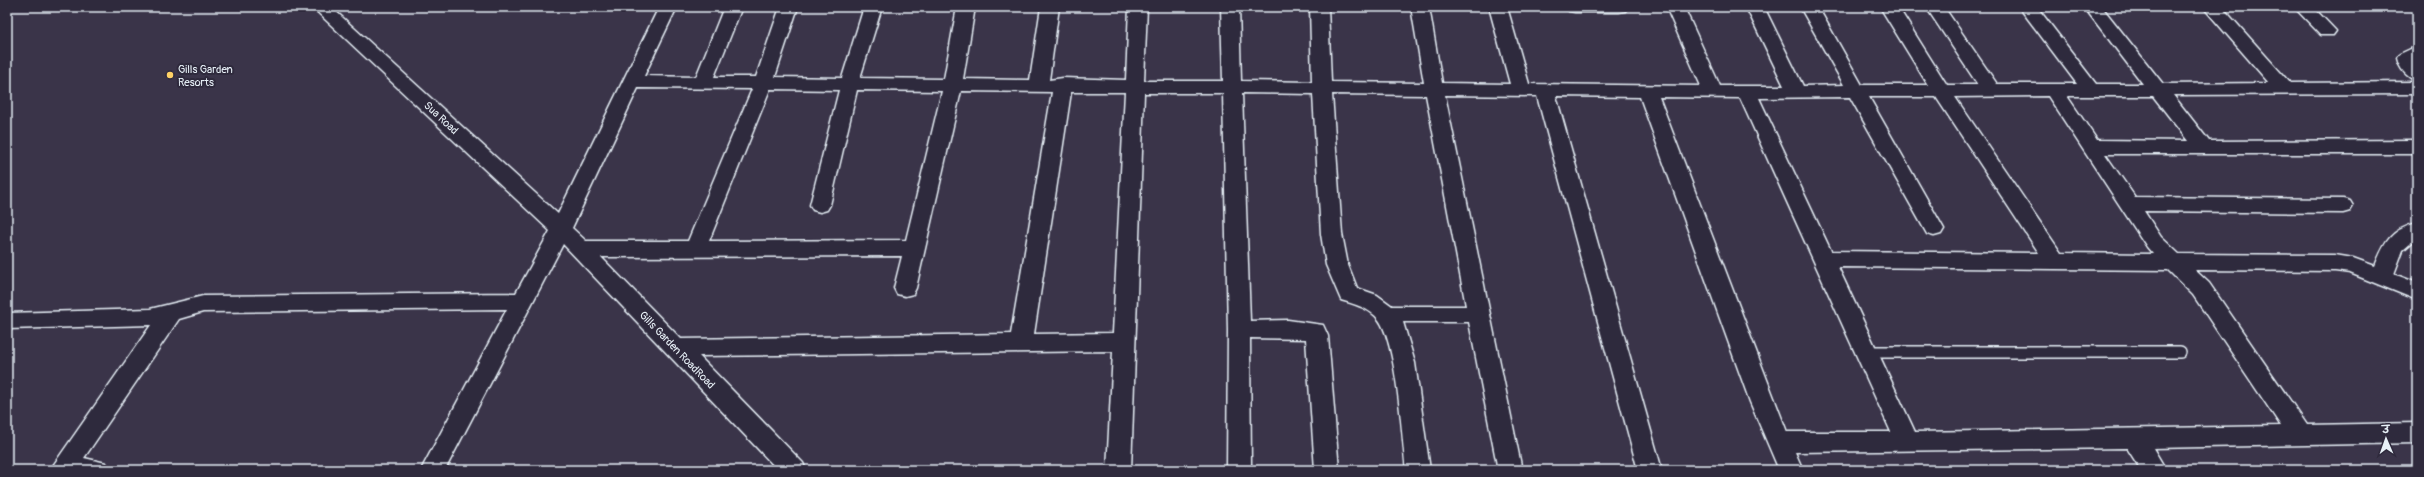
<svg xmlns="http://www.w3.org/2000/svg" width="2424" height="477" viewBox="0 0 2424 477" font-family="Pangolin,'Playpen Sans Deva',sans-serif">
<rect width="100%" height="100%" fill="#3a3449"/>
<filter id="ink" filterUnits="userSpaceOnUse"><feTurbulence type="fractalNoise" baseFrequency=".025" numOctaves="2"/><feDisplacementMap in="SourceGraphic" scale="8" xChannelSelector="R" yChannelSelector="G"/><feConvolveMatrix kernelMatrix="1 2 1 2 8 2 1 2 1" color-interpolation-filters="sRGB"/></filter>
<g filter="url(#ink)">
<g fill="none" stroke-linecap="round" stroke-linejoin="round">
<g stroke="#e8f1f8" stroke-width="14">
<path id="service" d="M1866 352H2180"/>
</g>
<g stroke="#e8f1f8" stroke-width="3">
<g id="minor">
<path d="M312 7H331L558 214 659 7H677L644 76 696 77 724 7H742L714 77H756L780 7H798L775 77 842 78 864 7H882L860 78 944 79 957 7H975L963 79 1030 80 1041 7H1059L1049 80 1063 78 1126 80 1129 7H1147L1144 81H1223L1221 7H1239L1241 81 1312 82 1310 7H1328L1331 82 1424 83 1411 7H1429L1442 83 1510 84 1489 7H1507L1529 84 1701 86 1666 7H1684L1720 86H1784L1746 7H1764L1803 86 1844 85 1800 7H1818L1862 85H1928L1880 7H1898L1947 85H1978L1926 7H1944L1997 84H2077L2019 7H2037L2096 84H2143L2084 7H2102L2163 84 2269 83 2203 7H2222L2290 83 2417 82V94L2173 95 2209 141 2417 140V154H2105L2135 197 2343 199 2350 201 2353 206 2350 211 2343 213 2144 211 2161 237 2179 254 2335 255 2353 258 2375 266C2385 241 2391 230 2417 223V238L2403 250 2394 274 2417 283V300L2350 273 2335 271 2195 270 2209 283 2307 425 2417 423V443L2153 448 2166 470H2141L2127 448 1795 452 1803 470H1779L1750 402 1640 97 1556 96 1662 470H1638L1537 96 1445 95 1522 470H1498L1469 322H1403L1415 363 1430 470H1406C1402 436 1397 345 1379 320 1370 308 1354 304 1341 300L1326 265 1321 234 1313 94 1242 93 1250 321 1288 320 1323 325 1328 336 1339 470H1315L1306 339 1250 338 1251 470H1227L1228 330 1223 93H1144L1131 470H1107L1113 351 699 356 803 463 806 470H778L563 244 445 470H421L507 309 203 312 179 319 84 458 106 463 109 470H50L151 325 7 329V313L150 309 203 296 516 293 550 231ZM638 88 752 89 688 241H586L572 228ZM770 89 839 90 810 205 813 210 820 212 827 210 830 205 857 90 942 91 906 240 709 241ZM961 91 1052 92 1011 334 681 339 601 257 902 256 894 288 897 294 905 296 913 294 916 288ZM1071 92H1125L1113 333 1034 334ZM1332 94 1426 95 1466 306H1392L1377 295 1357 288 1348 265 1342 234ZM2048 96 2147 247 2153 254 2061 253 1955 97ZM2067 96H2153L2188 141 2097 140ZM1659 97 1740 98 1891 432H1787ZM1850 97 1927 234 1934 236 1941 234 1944 229 1869 97H1936L2039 253 1831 251 1759 98ZM1838 267 2168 270 2193 295 2281 426 1915 432Z"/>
<path d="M1566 7H1628L1625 11 1619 12H1575L1569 11Z"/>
<path d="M2294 7H2313L2336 31 2333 35H2321Z"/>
<path d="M2417 46V81C2407 78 2399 68 2397 58L2400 54Z"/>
</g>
</g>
<use href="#service" stroke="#2f2a3d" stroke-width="11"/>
<use href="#minor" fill="#2f2a3d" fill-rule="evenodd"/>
</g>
</g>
<circle fill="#ffd166" stroke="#2f2a3d" stroke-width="1.5" cx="170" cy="75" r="4"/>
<g text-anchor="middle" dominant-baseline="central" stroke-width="4" stroke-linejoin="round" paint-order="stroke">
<g font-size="11" fill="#e8f1f8" stroke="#2f2a3d" text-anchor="start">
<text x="178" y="69">Gills Garden<tspan x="178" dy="13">Resorts</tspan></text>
</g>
<g font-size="11" fill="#e8f1f8" stroke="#2f2a3d">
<text transform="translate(441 118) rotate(43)">Sua Road</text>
<text transform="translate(677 350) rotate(46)">Gills Garden RoadRoad</text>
</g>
</g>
<rect width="2424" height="477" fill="none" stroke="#2f2a3d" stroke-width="24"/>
<rect x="12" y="12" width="2400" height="453" fill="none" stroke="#e8f1f8" stroke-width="1.5" filter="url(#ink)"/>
<g transform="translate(2386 439) rotate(358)" stroke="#2f2a3d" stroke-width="3" paint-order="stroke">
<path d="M0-3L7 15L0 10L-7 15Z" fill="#e8f1f8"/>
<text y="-6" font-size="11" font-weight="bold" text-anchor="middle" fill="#e8f1f8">उ</text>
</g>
</svg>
